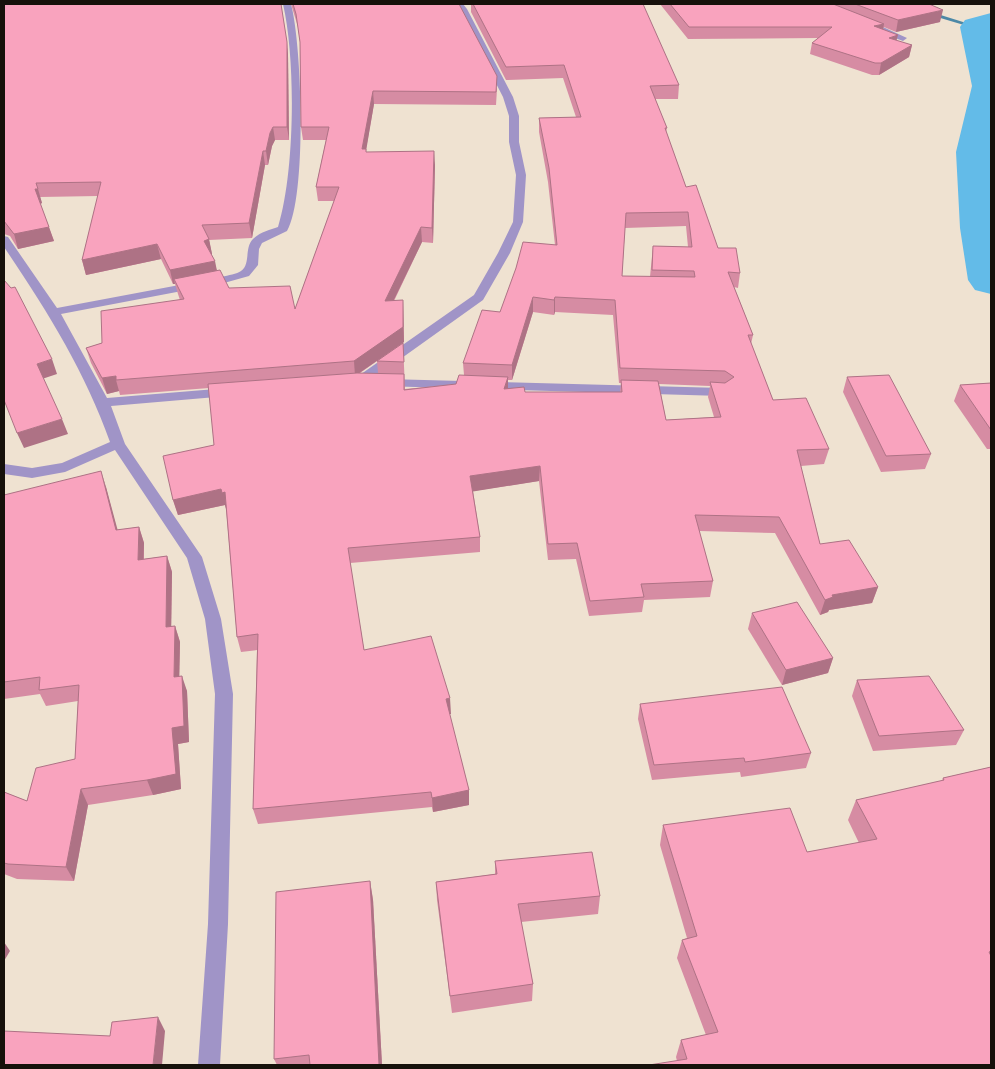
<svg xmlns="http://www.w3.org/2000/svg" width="995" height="1069" viewBox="0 0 995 1069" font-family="Merriweather,serif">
<rect width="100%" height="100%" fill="#efe2d1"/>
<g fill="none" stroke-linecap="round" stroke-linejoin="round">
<path fill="#4c88a6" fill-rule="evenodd" d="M927 12H931L979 27 974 28 927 14Z"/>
<path fill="#63bbe8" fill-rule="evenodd" d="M991 13V294L975 290 968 280 960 228 956 152 972 86 960 27 965 20Z"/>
<g fill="#a094c7" fill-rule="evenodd">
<path d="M283 4H291C302 45 307 196 287 231L262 243 259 249 258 265 249 276 224 283 61 314 107 398 228 388 235 392 228 396 111 406 125 444 202 557 221 619 233 694 228 924 220 1065H198L208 924 215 694 205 619 187 558 115 450 65 472 32 478 4 474V464L32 468 62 463 110 442C85 371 46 309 4 247V236L8 237 57 308 222 277C228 275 237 274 241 271 251 264 244 248 253 239 260 232 270 230 278 227 295 172 296 60 283 4Z"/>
<path d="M455 4H463L467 9 513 97 519 116V142L526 175 523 222 510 253 483 300 364 385H354L353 382 354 379 474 295 498 253 513 222 516 175 509 142V116L503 97Z"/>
<path d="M877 27H883L907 38 903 41 877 31Z"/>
<path d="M386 379 722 388 729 392 722 396 381 386 380 383 381 380Z"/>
</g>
</g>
<g fill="#d68ca3" fill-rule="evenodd">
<path d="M4 4H281L288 55 289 140H275L272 146 268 165H265L252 238 209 240 212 254H211L217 271 229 288 295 309 334 201H318L316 187 326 140H303L301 127 300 42 298 27 291 4H459L497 89 496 105 374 104 366 149V152L435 165 433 243 422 242 394 301 403 300 404 342 360 373H378L377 361 403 343 405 389 456 384 464 375 463 363 500 312 555 245 548 182 539 132V118L576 117 563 78 506 80 471 12V4H473L679 85 678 99H655L667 128 666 132 686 187 718 248 740 273 738 288 734 287 753 335 751 344 773 400 829 449 824 464 801 466 820 544 878 587 872 603 829 610 828 612 820 615 775 533 699 531 713 581 710 597 644 600 642 612 589 616 576 559 548 560 539 481 473 491 480 537V552L350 563 364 650 451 714H449L469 790V805L433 812 432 807 258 824 253 809 257 650 241 652 237 637 226 508 225 505 178 515 173 500 214 445 209 388 120 395 119 391 107 394 91 363 86 348 102 343 180 300 178 294 175 284H173L161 259 86 275 82 260 98 196 40 197 42 203 40 204 54 241 18 249 10 236 4 234V235ZM686 226 688 247 653 246 650 277 622 276 625 228ZM533 312 554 315 555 312 613 315 619 383H621L620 392H525L508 389V380H512ZM659 384 710 386 708 397 714 417 666 420Z"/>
<path d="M660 4H929L940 22 896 32 884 27 883 29 896 41 912 45 909 57 879 75H872L810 54 812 43 818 38 688 39Z"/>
<path d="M847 377 931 454 925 469 881 472 843 392Z"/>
<path d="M991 383V449H987L954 401 960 385Z"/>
<path d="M106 487 117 530 139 527 144 543V559L167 556 172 572 171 627 175 626 180 642 179 676 187 691 189 742 178 744 181 789 153 795 88 805 74 881 17 879 4 874V792L27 801 75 759 78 701 46 706 40 694 4 699V495Z"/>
<path d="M752 613 833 658 828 673 782 685 748 629Z"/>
<path d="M857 680 964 730 956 745 873 751 852 696Z"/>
<path d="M640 704 811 753 806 768 741 777 740 772 652 780 638 719Z"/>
<path d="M991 767V1065L677 1061 676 1057 681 1040 706 1035 677 958 682 940 687 938 660 845 663 825 807 852 859 843 848 820 856 800 942 781 943 778Z"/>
<path d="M495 861 600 896 598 914 521 922 533 984 532 1001 452 1013 437 900 436 882 495 874Z"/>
<path d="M370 881 373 900 382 1065H277L274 1059Z"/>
</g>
<g fill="#ae7285">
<path d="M943 10 940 22 896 32 898 20Z"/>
<path d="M884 24 882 35 874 26Z"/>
<path d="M898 35 895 46 889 38Z"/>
<path d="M287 42 288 55 289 140 287 127Z"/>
<path d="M912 45 909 57 879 75 881 63Z"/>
<path d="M373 91 374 104 364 163 362 149Z"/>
<path d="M273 127 275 140 272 146 268 165 266 151 270 133Z"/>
<path d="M263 151 265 165 252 238 249 223Z"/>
<path d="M434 151 435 165 433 243 432 228Z"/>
<path d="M35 189H38L42 203 40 204Z"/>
<path d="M49 227 54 241 18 249 14 234Z"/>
<path d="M421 227 422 242 386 316 385 301Z"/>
<path d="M209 239 212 254 207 255 204 241Z"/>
<path d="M157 244 161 259 86 275 82 260Z"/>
<path d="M215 261 218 276 174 279 175 284H173L170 270Z"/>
<path d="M533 297V312L512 380V365Z"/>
<path d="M555 297V312L554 315V300Z"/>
<path d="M403 300 404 342 355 376 354 361Z"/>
<path d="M52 359 57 374 42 379 37 364Z"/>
<path d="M116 376V380L119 391 107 394 102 378Z"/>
<path d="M508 377V392L504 389Z"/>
<path d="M62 419 68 434 24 448 17 433Z"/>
<path d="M540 466 539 481 470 492V476Z"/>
<path d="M101 471 106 487 122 546 116 530Z"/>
<path d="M221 489 225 492 228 508 226 509 225 505 178 515 173 500Z"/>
<path d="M139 527 144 543 143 576 138 560Z"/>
<path d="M167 556 172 572 171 643 166 627Z"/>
<path d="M878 587 872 603 829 610 828 612 820 615 825 600 832 595Z"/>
<path d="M175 626 180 642 179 693 174 677Z"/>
<path d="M833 658 828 673 782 685 786 670Z"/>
<path d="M182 676 187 691 189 742 178 744 181 789 153 795 147 780 172 728Z"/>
<path d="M450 698 451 714H447L446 699Z"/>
<path d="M81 789 88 805 74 881 66 867Z"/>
<path d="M469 790V805L433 812 432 798Z"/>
<path d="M370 881 373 900 382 1065H379Z"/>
<path d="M4 942 10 951 4 961Z"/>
<path d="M158 1017 165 1031 162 1065H153Z"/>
</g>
<g fill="#f9a3be" stroke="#ae7285" fill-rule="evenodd">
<path d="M4 4H281L287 42V127H273L270 133 266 151H263L249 223 202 225 209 239 204 241 215 261 170 270 157 244 82 260 101 182 36 183 38 189H35L49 227 14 234 4 221Z"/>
<path d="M293 4H459L497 76 496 92 373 91 362 149H366V152L434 151 432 228 421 227 385 301 403 300V327L354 361 116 380V376L102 378 86 348 102 343 101 311 184 299 174 279 220 270 229 288 290 286 295 309 339 187H316L329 127H301L300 42 296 14Z"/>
<path d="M473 4H643L679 85 650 86 667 128H665L686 187 696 185 718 248H736L740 273 728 272 753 335H748L773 400 806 398 829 449 797 450 820 544 849 540 878 587 832 595 833 597 825 600 779 517 695 515 713 581 641 584 644 597 590 601 577 543 548 544 540 466 470 476 480 537 348 548 364 650 431 636 450 698 446 699 469 790 432 798 431 792 253 809 258 634 237 637 225 492 222 493 221 489 173 500 163 456 214 445 208 384 357 373 404 374V390L456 384 459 375 508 377 504 389 524 387 525 392H622L621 380 658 381 666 420 721 417 710 382 725 383 734 377 725 371 620 368 615 300 555 297 554 300 533 297 512 365 463 363 482 310 500 312 516 268 523 242 557 245 549 168 539 118 581 117 564 65 506 67ZM688 212 692 247 653 246 652 270 694 271 695 277 622 276 626 213Z"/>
<path d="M670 4H833L884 24 874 26 898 35 889 38 912 45 881 63H875L812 43 832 27H689Z"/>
<path d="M855 4H929L943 10 898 20Z"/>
<path d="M4 280 11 288 15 287 52 359 37 364 62 419 17 433 4 400Z"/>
<path d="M403 343 404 362 377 361Z"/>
<path d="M889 375 931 454 886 456 847 377Z"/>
<path d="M991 383V430L960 385Z"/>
<path d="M101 471 116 530 139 527 138 560 167 556 166 627 175 626 174 677 182 676 184 726 172 728 176 774 147 780 81 789 66 867 8 864 4 863V792L27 801 36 768 75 759 79 685 39 690 40 677 4 682V495Z"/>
<path d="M797 602 833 658 786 670 752 613Z"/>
<path d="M929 676 964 730 879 736 857 680Z"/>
<path d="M782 687 811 753 745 762 744 758 654 765 640 704Z"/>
<path d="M991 767V951L989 952 991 956V1065H649L687 1059 681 1040 718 1032 682 940 697 936 663 825 790 808 807 852 877 839 856 800 944 780 943 778Z"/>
<path d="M592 852 600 896 518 904 533 984 450 996 436 882 497 874 495 861Z"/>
<path d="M370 881 379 1065H310L309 1055 274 1059 276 892Z"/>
<path d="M158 1017 153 1065H4V1031L110 1036 112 1022Z"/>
</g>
<rect width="995" height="1069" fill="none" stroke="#16110b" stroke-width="10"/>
</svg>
